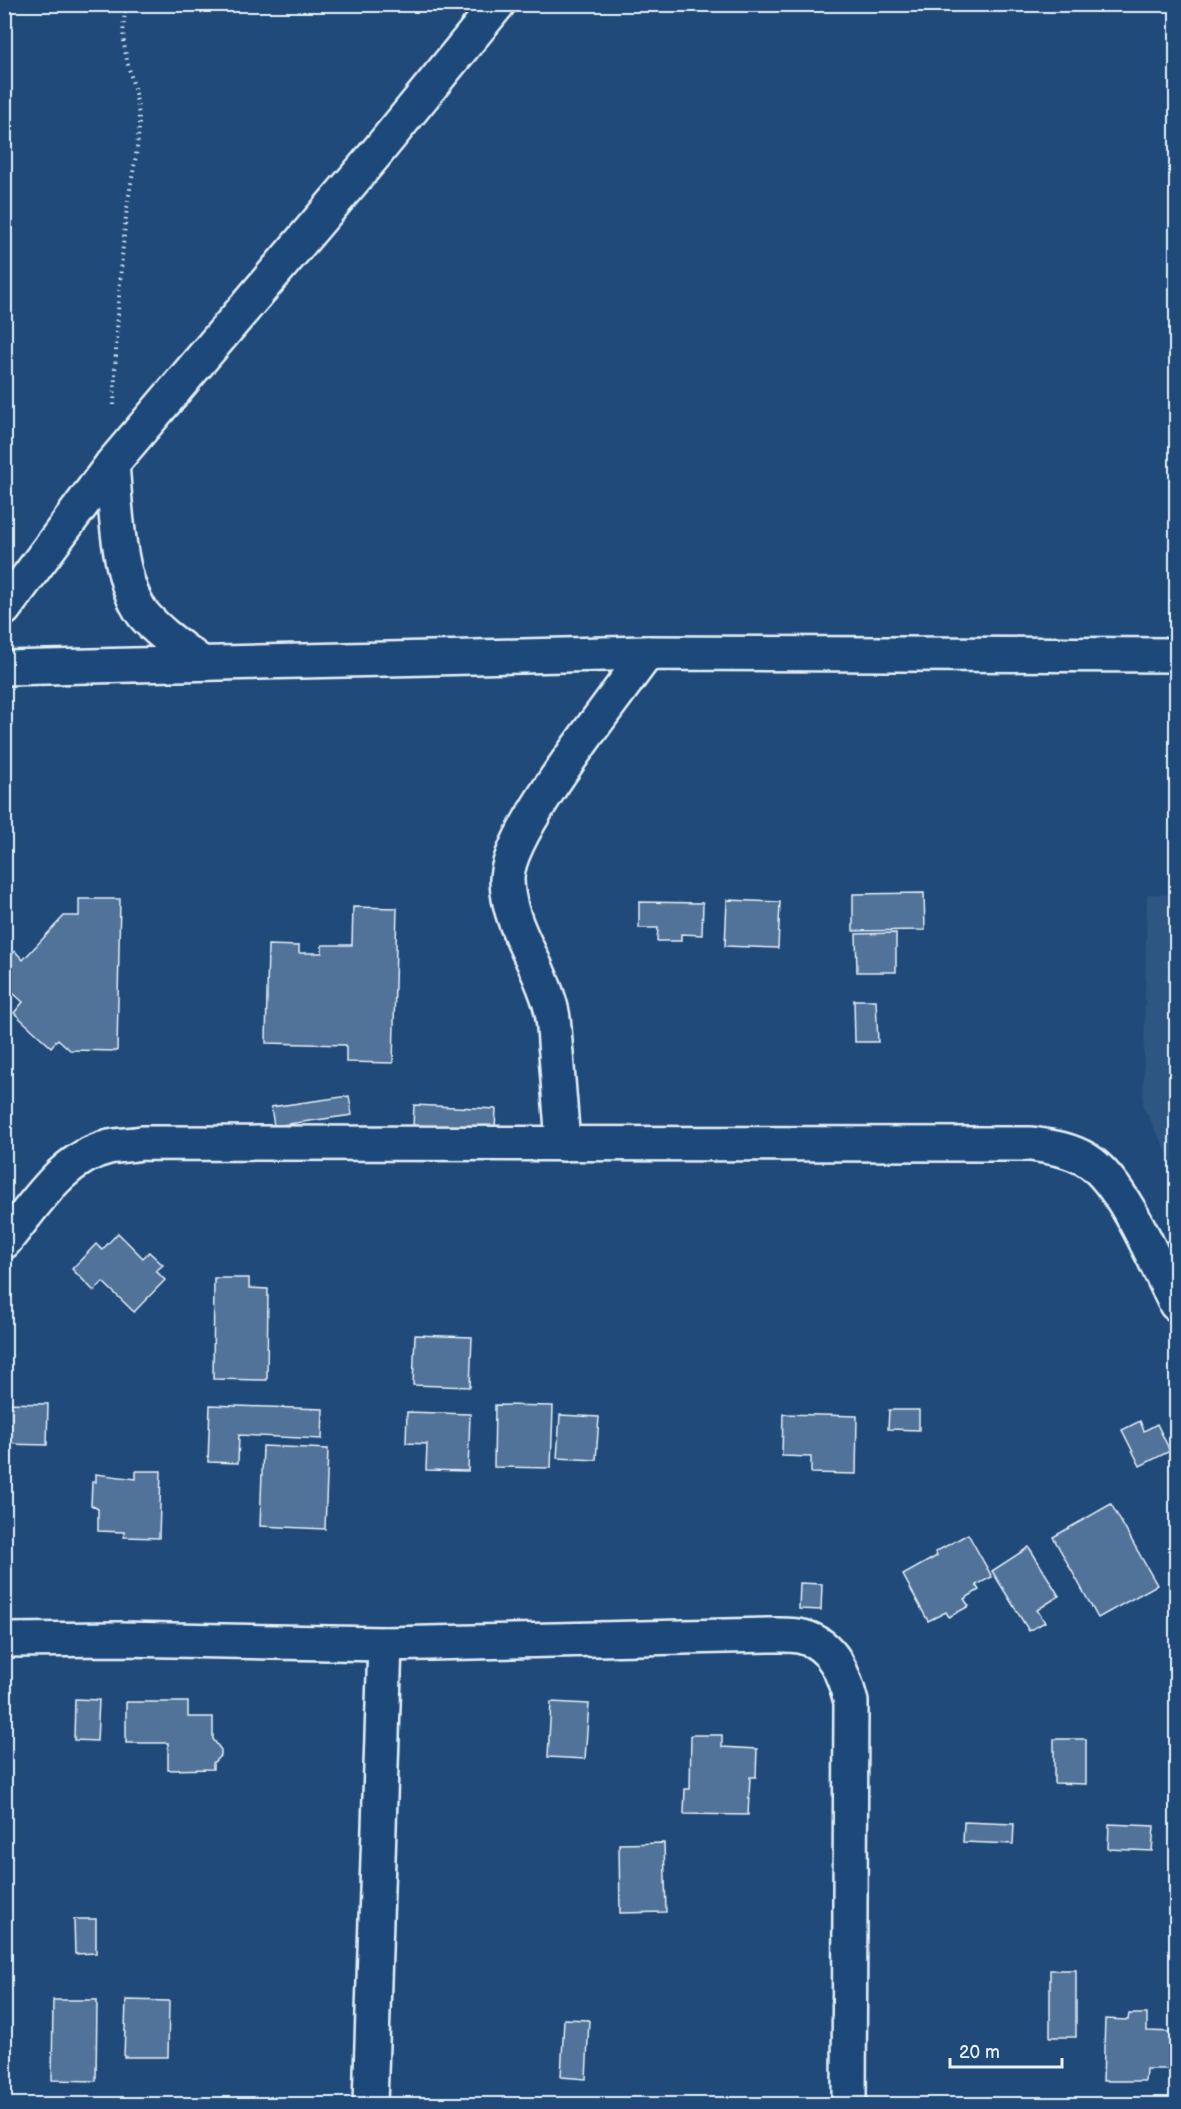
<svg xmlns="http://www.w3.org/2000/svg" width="1181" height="2109" viewBox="0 0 1181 2109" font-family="'Balsamiq Sans',sans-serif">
<rect width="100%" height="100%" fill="#1f4a7a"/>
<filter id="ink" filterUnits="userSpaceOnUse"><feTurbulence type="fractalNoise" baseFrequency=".0167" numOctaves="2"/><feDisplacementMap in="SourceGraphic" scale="12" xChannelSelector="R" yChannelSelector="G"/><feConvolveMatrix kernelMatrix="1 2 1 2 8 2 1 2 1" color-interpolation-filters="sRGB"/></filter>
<g filter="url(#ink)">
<path fill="#2e5683" d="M1147 894 1176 895V1169L1143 1107Z"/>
<g fill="#517399" stroke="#e8f1f8" stroke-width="1.5">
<path d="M924 893 925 930 853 931V894Z"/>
<path d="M79 899H120L117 1051 70 1050 58 1039 51 1047 14 1013 23 1002 4 985V963L15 951 23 960 64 916H79Z"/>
<path d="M727 900 780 902 778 948 725 946Z"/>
<path d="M639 902 703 903 702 935 681 934V941H657L658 928H639Z"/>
<path d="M353 907 397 908 393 1063 346 1062V1045L266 1043 268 945 299 946V953H322V945H352Z"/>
<path d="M896 933V972H857L856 934Z"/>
<path d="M854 1000H876L878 1042H855Z"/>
<path d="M349 1096 352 1115 274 1126 271 1107Z"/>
<path d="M414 1105 496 1109 495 1129 413 1126Z"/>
<path d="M118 1233 143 1258 149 1252 163 1265 156 1271 165 1280 134 1312 103 1282 94 1291 72 1269 96 1244 102 1250Z"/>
<path d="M214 1278H249V1288L268 1289 267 1380 213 1379Z"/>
<path d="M415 1335 472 1337 470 1387 413 1385Z"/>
<path d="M4 1403 48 1404 47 1445 4 1444Z"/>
<path d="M210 1405 323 1409 322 1439 239 1435 238 1463 208 1462Z"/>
<path d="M495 1405 553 1406 551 1468 494 1467Z"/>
<path d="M889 1410H919V1430L888 1429Z"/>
<path d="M407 1412 470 1414 468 1471 426 1470 427 1444 406 1443Z"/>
<path d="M783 1414 857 1416 856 1474 811 1473V1457L782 1456Z"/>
<path d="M560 1415 599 1417 596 1460 557 1458Z"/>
<path d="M1140 1421 1144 1431 1157 1424 1170 1451 1140 1466 1122 1430Z"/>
<path d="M263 1446 328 1449 325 1529 260 1526Z"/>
<path d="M136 1471H161L159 1538 124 1537V1532L98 1531V1509L91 1505 92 1482H96V1474L136 1479Z"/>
<path d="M1111 1504 1157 1585 1098 1618 1053 1537Z"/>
<path d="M968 1534 992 1577 976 1585 979 1590 964 1599 969 1606 949 1617 946 1612 928 1621 903 1575 937 1556 935 1552Z"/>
<path d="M1029 1547 1059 1596 1037 1610 1045 1622 1029 1631 992 1571Z"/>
<path d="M800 1583 822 1584 821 1610 799 1609Z"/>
<path d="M75 1699 99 1700 97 1741 74 1740Z"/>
<path d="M126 1702H188V1717H213V1739L221 1750V1755L213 1763V1769L168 1770V1743H126Z"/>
<path d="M551 1702 589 1704 585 1759 548 1757Z"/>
<path d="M691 1735H722V1747L757 1749 756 1777H750L748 1815 684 1814 685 1789H690Z"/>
<path d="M1054 1739H1086V1784L1054 1783Z"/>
<path d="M964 1822 1014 1824 1013 1844 963 1842Z"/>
<path d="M1109 1824 1154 1826 1152 1851 1108 1849Z"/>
<path d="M664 1843 666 1912 620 1913 619 1844Z"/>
<path d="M74 1919H96V1953L75 1954Z"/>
<rect x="1050" y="1970" width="26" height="67"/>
<path d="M53 2000H97L96 2081 52 2080Z"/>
<path d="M126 2000 169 2001 168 2057H124Z"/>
<path d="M1129 2014H1147V2031L1176 2032V2069H1146L1145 2081H1103L1105 2019 1128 2020Z"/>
<path d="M564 2019 589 2020 586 2079 561 2077Z"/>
</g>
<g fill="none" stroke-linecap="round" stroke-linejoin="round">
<g stroke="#e8f1f8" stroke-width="38">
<g id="minor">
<path d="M112 464C116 507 117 579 143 614 159 633 180 647 200 662"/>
<path d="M4 609 112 464 373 157 498 4"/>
<path d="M4 668 647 653 1176 655"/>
<path d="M563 1144C561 1114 558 1083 556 1053 554 1038 555 1022 551 1008 540 963 508 927 507 880 506 832 616 698 647 653"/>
<path d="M4 1242C34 1207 61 1158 109 1147 120 1145 131 1145 142 1143L1031 1144C1051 1147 1069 1149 1087 1160 1123 1182 1157 1266 1176 1304"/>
<path d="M4 1640 120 1639 385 1644 769 1635C780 1635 793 1634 803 1637 834 1645 844 1675 851 1702L849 2104"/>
<path d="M370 2104 385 1644"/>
</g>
</g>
<path stroke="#e8f1f8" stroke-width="4" stroke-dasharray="1.5 4.5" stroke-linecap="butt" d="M114 405C116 342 119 279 126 217 129 186 139 152 139 121 137 77 115 50 127 4"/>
<use href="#minor" stroke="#1f4a7a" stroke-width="33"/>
</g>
</g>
<rect width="1181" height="2109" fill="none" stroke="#1f4a7a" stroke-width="24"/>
<rect x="12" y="12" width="1157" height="2085" fill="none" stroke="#e8f1f8" stroke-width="2" filter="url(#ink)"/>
<path d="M950 2058v9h112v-9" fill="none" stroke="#e8f1f8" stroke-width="3"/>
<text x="959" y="2058" font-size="18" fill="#e8f1f8" stroke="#1f4a7a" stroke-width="4.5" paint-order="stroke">20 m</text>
</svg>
